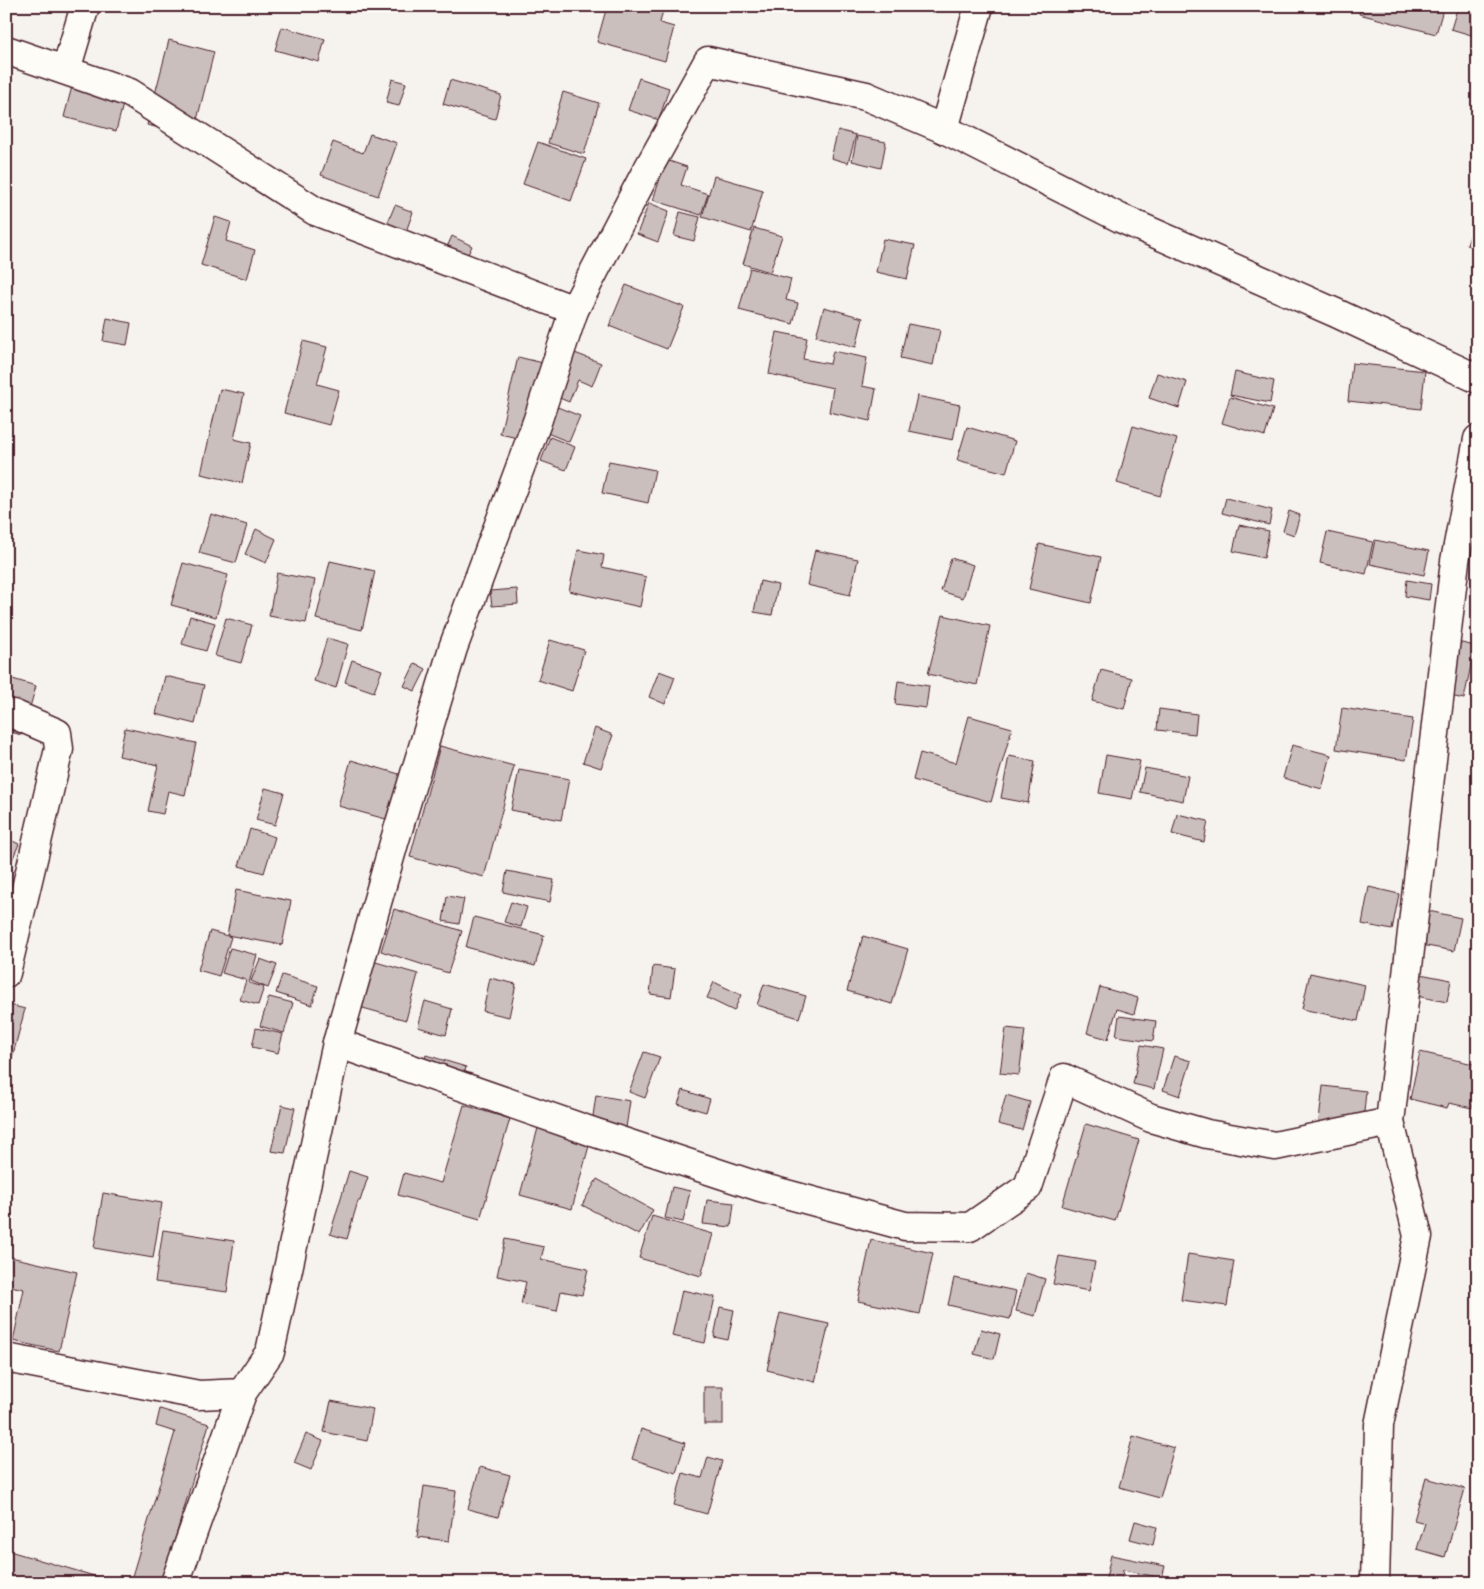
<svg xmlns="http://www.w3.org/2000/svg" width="1484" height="1589" viewBox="0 0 1484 1589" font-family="Sriracha,sans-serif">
<rect width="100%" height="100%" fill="#f6f3ef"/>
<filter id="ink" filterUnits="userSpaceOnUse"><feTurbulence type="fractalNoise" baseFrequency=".02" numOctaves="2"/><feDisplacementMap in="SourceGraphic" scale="10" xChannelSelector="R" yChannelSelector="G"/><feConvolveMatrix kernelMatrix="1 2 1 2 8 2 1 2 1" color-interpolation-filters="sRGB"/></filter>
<g filter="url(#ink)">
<g fill="#cbbfbe" stroke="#4a1f2b">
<path d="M607 6H664L660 23 674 27 665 61 597 42Z"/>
<path d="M1361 6H1444L1436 34 1359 14Z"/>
<path d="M1458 6H1478V37L1451 29Z"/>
<path d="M282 27 325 39 319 62 275 50Z"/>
<path d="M169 40 214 52 193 136 147 125Z"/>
<path d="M75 75 127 89 116 131 64 117Z"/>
<path d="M639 78 669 88 659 120 628 110Z"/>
<path d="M392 79 406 83 399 106 386 103Z"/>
<path d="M450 80 501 95 495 119 443 104Z"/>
<path d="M563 92 599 103 584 154 548 143Z"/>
<path d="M838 130 856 135 848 163 831 158Z"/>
<path d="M370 134 397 143 378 196 321 175 333 142 363 153Z"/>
<path d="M857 136 886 142 881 168 852 161Z"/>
<path d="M538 142 586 159 571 201 523 184Z"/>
<path d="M666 160 687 167 681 185 708 194 701 215 653 200Z"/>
<path d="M714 176 763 190 751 232 702 217Z"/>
<path d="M649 203 669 211 658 242 637 234Z"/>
<path d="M395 205 413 212 404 237 385 229Z"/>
<path d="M680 212 700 217 694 241 674 236Z"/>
<path d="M1478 212V249L1467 245Z"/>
<path d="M215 217 231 222 226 241 255 250 247 279 201 265Z"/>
<path d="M754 228 782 236 770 272 743 264Z"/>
<path d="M452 236 472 246 456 279 442 258Z"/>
<path d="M883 239 915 245 907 279 876 272Z"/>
<path d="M750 268 791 279 786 300 798 303 793 324 739 310Z"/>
<path d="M626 285 684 307 667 349 609 326Z"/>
<path d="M824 307 863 318 856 347 816 336Z"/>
<path d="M107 318 131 323 127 345 103 341Z"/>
<path d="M908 324 940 330 933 365 900 358Z"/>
<path d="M777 332 807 338 803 359 830 364 833 351 867 358 862 386 876 389 870 421 829 412 833 388 769 374Z"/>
<path d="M303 341 327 347 317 384 339 390 329 425 284 413Z"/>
<path d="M567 350 601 363 592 386 578 380 569 402 550 394Z"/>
<path d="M518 357 543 363 526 440 500 434Z"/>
<path d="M1352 363 1425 371 1421 409 1348 401Z"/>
<path d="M1235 372 1274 381 1270 403 1230 395Z"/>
<path d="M1157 373 1187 382 1179 408 1149 398Z"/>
<path d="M220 389 244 394 234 439 251 443 242 483 201 474Z"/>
<path d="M917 396 960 405 953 440 909 431Z"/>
<path d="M1230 397 1273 409 1265 436 1222 423Z"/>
<path d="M550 404 580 416 569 442 540 430Z"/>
<path d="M1133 426 1177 439 1160 496 1117 483Z"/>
<path d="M967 427 1015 441 1006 473 957 460Z"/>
<path d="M550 437 575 447 566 470 541 461Z"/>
<path d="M609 461 655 470 648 503 602 493Z"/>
<path d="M1226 498 1272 510 1269 525 1222 513Z"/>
<path d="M1289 511 1300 515 1294 535 1283 531Z"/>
<path d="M211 514 247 525 236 563 199 553Z"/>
<path d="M1239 525 1269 531 1264 558 1233 551Z"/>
<path d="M256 529 276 539 266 563 245 554Z"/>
<path d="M1327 532 1373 542 1366 574 1320 563Z"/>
<path d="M1375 540 1429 551 1424 575 1370 564Z"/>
<path d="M1039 544 1101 557 1091 603 1029 589Z"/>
<path d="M578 550 604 555 602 567 646 577 640 607 569 591Z"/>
<path d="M815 550 858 559 850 595 807 585Z"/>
<path d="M951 558 973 565 963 598 941 591Z"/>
<path d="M330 561 375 571 362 630 316 619Z"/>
<path d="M183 563 228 575 216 617 171 605Z"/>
<path d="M277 573 315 580 306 623 269 616Z"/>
<path d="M1407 580 1431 584 1429 600 1405 596Z"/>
<path d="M760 581 778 585 772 615 754 612Z"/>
<path d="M517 589 518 604 492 606 490 591Z"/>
<path d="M943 615 990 626 977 685 928 674Z"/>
<path d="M190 616 215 623 206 651 182 644Z"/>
<path d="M226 618 252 625 241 663 215 656Z"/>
<path d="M327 638 348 644 336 688 314 681Z"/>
<path d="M550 640 584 650 572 691 538 680Z"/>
<path d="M1453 641 1475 646 1464 699 1442 694Z"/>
<path d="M352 660 382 670 374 692 345 682Z"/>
<path d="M415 663 426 669 415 691 404 686Z"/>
<path d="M1101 670 1132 678 1124 709 1092 701Z"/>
<path d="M659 671 675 677 665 704 649 697Z"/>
<path d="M165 676 204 685 195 724 156 714Z"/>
<path d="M6 677 36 686 22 735 6 731V710L9 701 6 700Z"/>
<path d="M898 681 929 686 926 708 895 704Z"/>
<path d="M1342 708 1413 719 1406 760 1336 749Z"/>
<path d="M1159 709 1197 714 1195 734 1157 730Z"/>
<path d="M969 716 1012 728 991 802 913 780 920 753 956 763Z"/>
<path d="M125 728 196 743 185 795 168 791 163 814 148 811 158 765 119 756Z"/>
<path d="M595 728 613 735 601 768 583 762Z"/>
<path d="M1292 745 1331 755 1322 789 1283 778Z"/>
<path d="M440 746 514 766 484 877 410 857Z"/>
<path d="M1106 755 1140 761 1132 799 1099 793Z"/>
<path d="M1009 756 1035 761 1028 803 1001 798Z"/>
<path d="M351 760 406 776 393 821 338 806Z"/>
<path d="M1145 768 1188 776 1183 801 1140 792Z"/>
<path d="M519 770 569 779 561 820 511 810Z"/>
<path d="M265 788 284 793 275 825 256 820Z"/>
<path d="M1177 814 1208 821 1204 842 1172 834Z"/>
<path d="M250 829 275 837 264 873 239 866Z"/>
<path d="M6 838 19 844 9 867 6 866Z"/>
<path d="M507 871 554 880 550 902 503 892Z"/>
<path d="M1369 887 1399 894 1392 930 1362 924Z"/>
<path d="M236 890 291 901 282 945 227 935Z"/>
<path d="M447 896 464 899 459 924 443 921Z"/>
<path d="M511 902 527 907 521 927 504 922Z"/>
<path d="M394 909 462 931 448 973 381 951Z"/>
<path d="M1424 910 1461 918 1454 951 1416 944Z"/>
<path d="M474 917 544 935 535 966 466 947Z"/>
<path d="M210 931 231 937 219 976 198 970Z"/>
<path d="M863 936 908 949 892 1004 847 991Z"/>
<path d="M230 948 257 955 249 983 264 987 258 1005 240 1000 246 980 222 973Z"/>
<path d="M260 959 277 965 268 988 251 981Z"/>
<path d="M365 959 418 974 406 1020 352 1005Z"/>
<path d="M653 966 675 969 671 997 650 994Z"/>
<path d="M1410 972 1451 980 1447 1002 1406 994Z"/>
<path d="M1310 973 1365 985 1358 1021 1302 1009Z"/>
<path d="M282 975 318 986 312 1005 276 993Z"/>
<path d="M490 978 516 984 509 1017 483 1011Z"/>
<path d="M714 982 741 995 734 1011 707 998Z"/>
<path d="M764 984 806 996 799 1018 757 1005Z"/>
<path d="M1100 987 1138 998 1134 1014 1117 1009 1108 1039 1087 1033Z"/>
<path d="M269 997 293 1003 284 1033 260 1026Z"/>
<path d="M425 1001 452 1009 446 1035 418 1027Z"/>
<path d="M6 1004 25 1009 6 1081Z"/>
<path d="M1119 1016 1156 1021 1153 1041 1116 1036Z"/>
<path d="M256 1028 283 1034 278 1053 252 1047Z"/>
<path d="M1006 1028 1025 1030 1019 1075 1000 1073Z"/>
<path d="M1141 1045 1163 1049 1154 1089 1133 1084Z"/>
<path d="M644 1052 660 1057 645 1098 629 1092Z"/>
<path d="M1420 1052 1478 1065V1082L1472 1108 1449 1103 1447 1108 1410 1099Z"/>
<path d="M426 1055 466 1067 460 1089 419 1077Z"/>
<path d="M1174 1056 1191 1061 1180 1096 1163 1090Z"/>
<path d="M1323 1086 1366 1091 1362 1134 1318 1129Z"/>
<path d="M683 1090 710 1099 706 1112 678 1104Z"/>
<path d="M596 1095 630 1101 626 1128 592 1123Z"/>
<path d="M1006 1095 1030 1102 1022 1130 998 1124Z"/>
<path d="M282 1105 295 1108 285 1153 271 1151Z"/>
<path d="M464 1105 510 1119 480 1219 398 1195 404 1173 441 1183Z"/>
<path d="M1086 1124 1139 1140 1115 1221 1062 1206Z"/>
<path d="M538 1128 590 1142 572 1209 520 1195Z"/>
<path d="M349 1171 368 1177 360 1201H358L347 1239 330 1234Z"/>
<path d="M597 1179 653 1210 639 1235 582 1205Z"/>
<path d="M672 1187 690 1191 683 1222 665 1218Z"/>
<path d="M103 1193 162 1203 153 1258 94 1248Z"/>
<path d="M707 1200 734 1203 731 1227 703 1224Z"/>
<path d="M652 1216 713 1234 701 1276 639 1258Z"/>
<path d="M163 1230 234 1241 227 1292 155 1282Z"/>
<path d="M505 1239 544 1247 541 1259 588 1269 582 1295 561 1291 557 1311 521 1304 526 1282 497 1276Z"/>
<path d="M871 1240 933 1253 920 1314 858 1301Z"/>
<path d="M1188 1254 1234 1261 1227 1306 1181 1300Z"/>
<path d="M6 1256 77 1272 59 1351 13 1341 24 1289 6 1285Z"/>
<path d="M1059 1256 1095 1262 1089 1291 1053 1284Z"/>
<path d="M1026 1273 1045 1279 1035 1316 1016 1311Z"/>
<path d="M954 1278 1016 1291 1010 1319 948 1305Z"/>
<path d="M682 1290 715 1297 705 1343 672 1336Z"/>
<path d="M720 1307 734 1310 728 1340 714 1337Z"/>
<path d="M780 1313 829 1324 815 1382 767 1370Z"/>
<path d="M981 1329 1000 1334 994 1359 974 1354Z"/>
<rect x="704" y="1387" width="19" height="37"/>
<path d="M331 1401 373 1409 367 1441 324 1432Z"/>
<path d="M160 1409 209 1424 162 1583H130L175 1432 156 1426Z"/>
<path d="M641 1429 685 1443 676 1473 632 1459Z"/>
<path d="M306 1434 323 1441 311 1470 294 1463Z"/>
<path d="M1133 1436 1174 1448 1160 1498 1119 1487Z"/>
<path d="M708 1457 722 1461 707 1514 674 1505 683 1473 702 1478Z"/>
<path d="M480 1467 510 1475 498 1517 468 1509Z"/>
<path d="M1426 1478 1465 1489 1445 1557 1417 1549 1425 1523 1414 1520Z"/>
<path d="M424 1486 456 1491 449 1541 417 1537Z"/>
<path d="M1135 1521 1157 1527 1153 1545 1130 1539Z"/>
<path d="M6 1550 118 1583H6Z"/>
<path d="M1111 1555 1165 1566 1162 1578 1123 1570 1121 1583H1105Z"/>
</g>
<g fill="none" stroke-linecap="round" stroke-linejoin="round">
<g stroke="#4a1f2b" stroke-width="31">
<g id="minor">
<path d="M6 50 130 93 315 211 574 310 645 174 708 61 866 96 944 129 1120 218 1336 313 1478 379"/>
<path d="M66 70 85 6"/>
<path d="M944 129 979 6"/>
<path d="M6 973 59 749 57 733 13 714"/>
<path d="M337 1043 394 843 453 648 537 422 574 310"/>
<path d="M6 1358 199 1395 242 1393 270 1352 337 1043 596 1133 760 1187 905 1226 970 1227 1028 1187 1064 1078 1151 1118 1207 1134 1275 1146 1390 1122"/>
<path d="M175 1583 242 1393"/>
<path d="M1375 1583 1379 1425 1418 1236 1390 1122 1455 561 1478 439"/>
</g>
</g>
<use href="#minor" stroke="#fdfcf7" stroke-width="28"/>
</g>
</g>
<rect width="1484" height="1589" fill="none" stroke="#fdfcf7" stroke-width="25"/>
<rect x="12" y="12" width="1459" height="1564" fill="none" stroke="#4a1f2b" stroke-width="2" filter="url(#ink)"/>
</svg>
